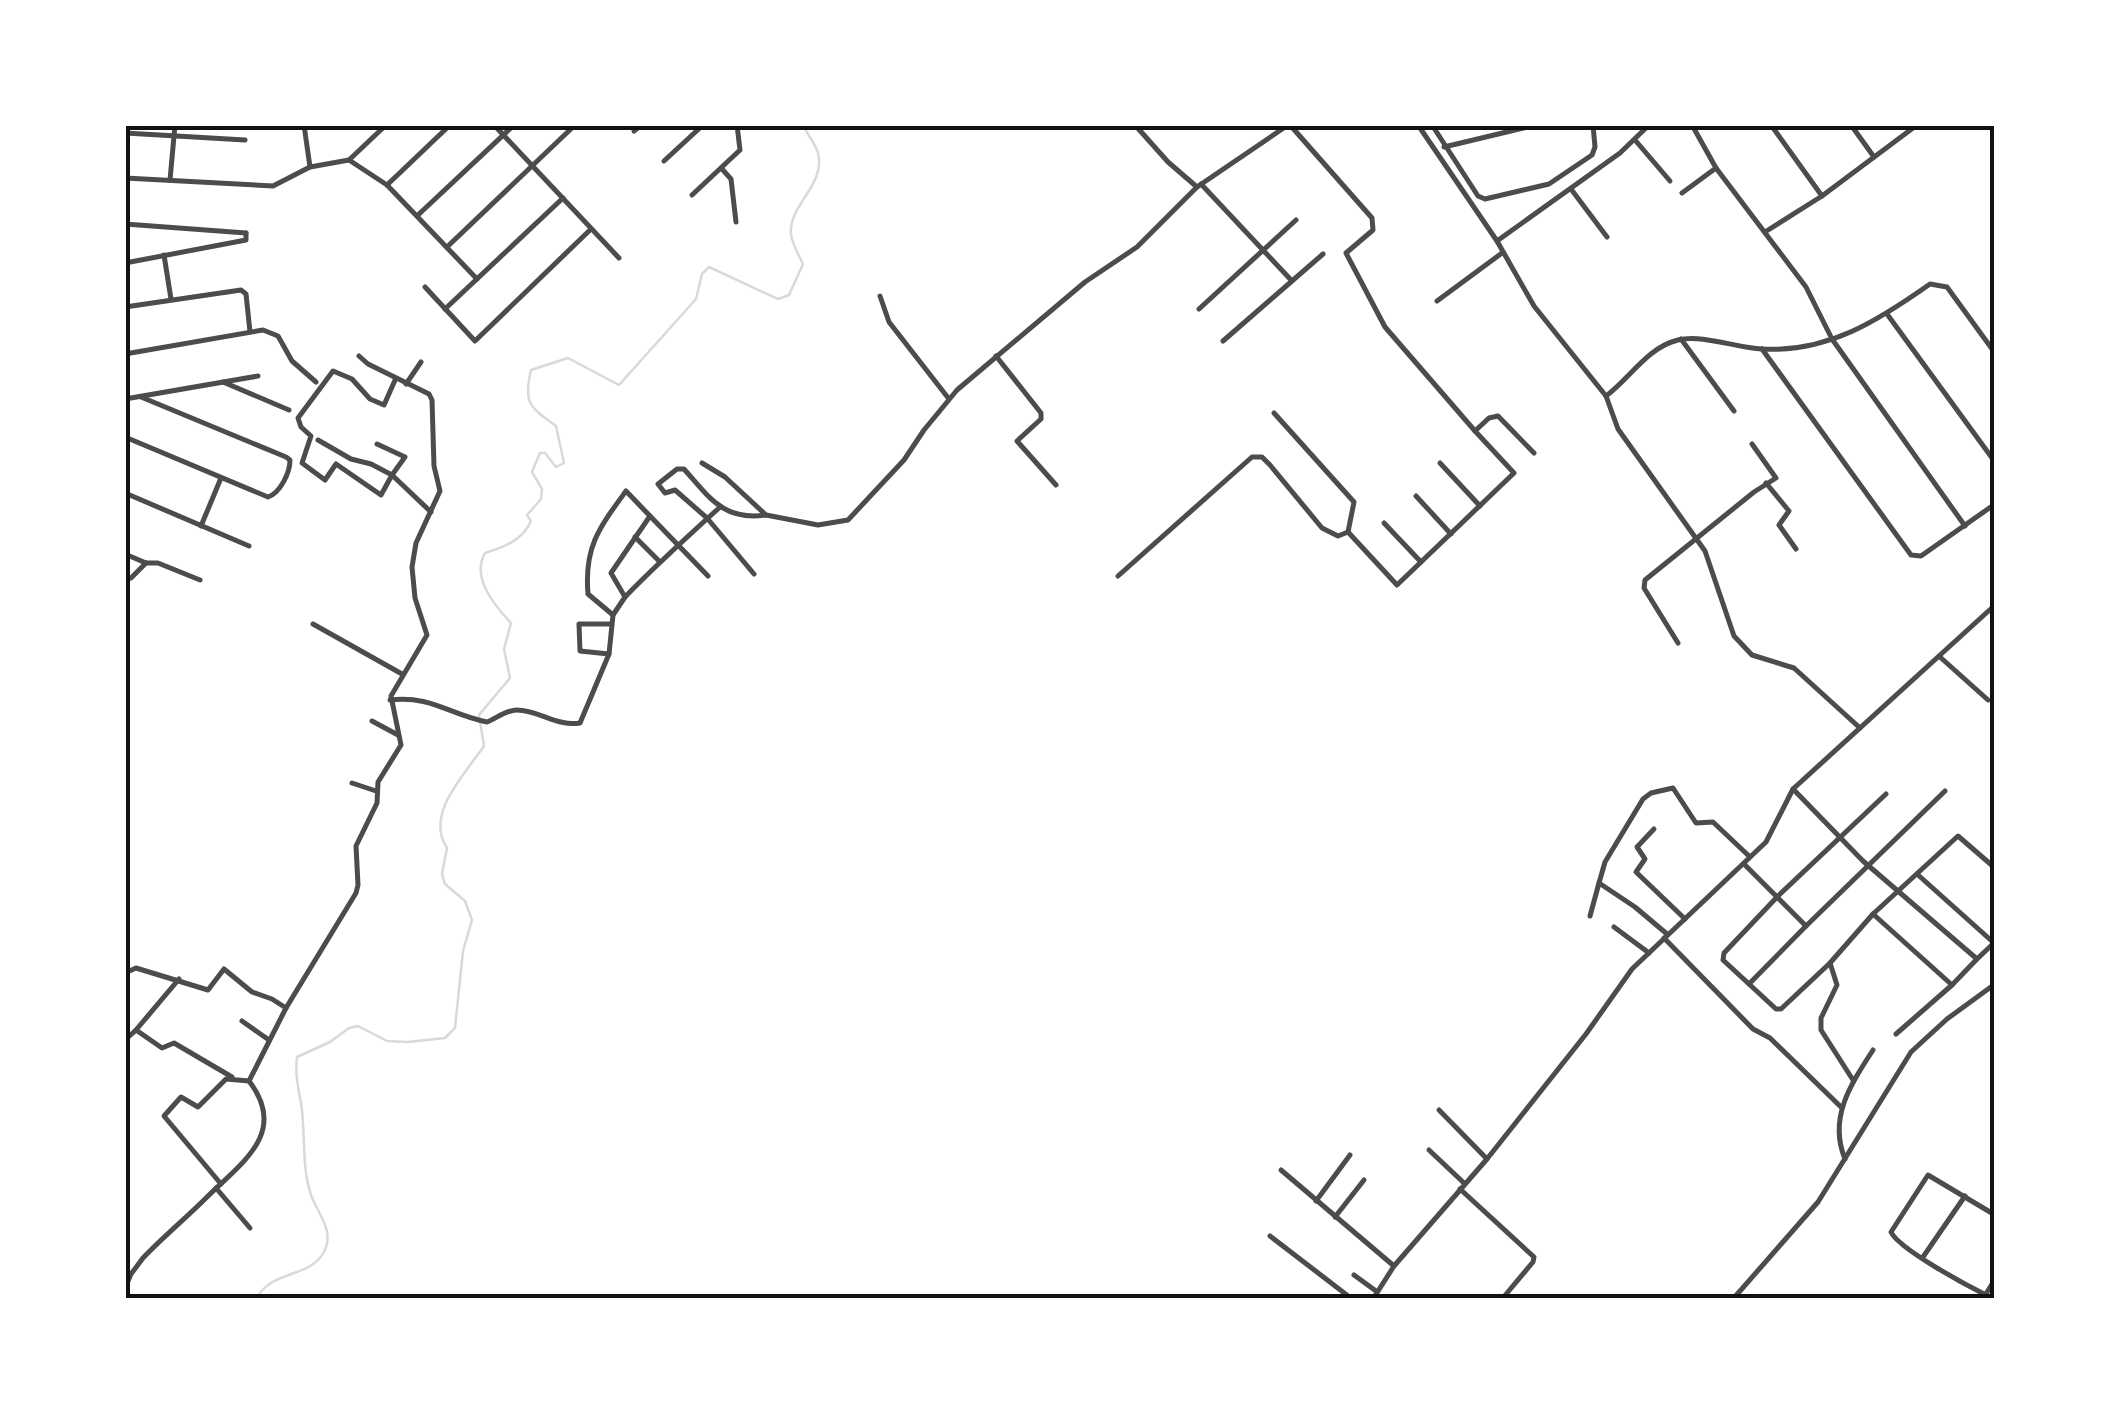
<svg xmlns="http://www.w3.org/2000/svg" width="2120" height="1424" viewBox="0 0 2120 1424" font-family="Signika,sans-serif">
<rect width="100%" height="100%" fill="#fff"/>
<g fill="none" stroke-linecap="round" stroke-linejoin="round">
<path stroke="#d9d9d9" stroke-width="2.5" d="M256 1299C272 1269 309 1279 324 1252 335 1231 318 1214 311 1195 301 1165 306 1134 301 1103 298 1087 295 1074 297 1057L330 1042 349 1028 358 1026 387 1041 408 1042 445 1038 455 1028 463 951 472 920 465 901 445 884 442 874 447 848C424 814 466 773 484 746L479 715 510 678 504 649 511 623C494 605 471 577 485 553 504 547 523 540 531 521L527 515 541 499 542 489 532 472 540 453H545L556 467 564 463 556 426C530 407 523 404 531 370L568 358 619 385 696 299 702 274 709 267 778 299 789 295 803 264C799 255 792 244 791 234 788 205 826 186 818 153 815 143 807 134 803 125"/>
<g stroke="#4c4c4c" stroke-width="5">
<path d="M494 125 619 258"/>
<path d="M1135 125 1168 162 1197 187 1288 125"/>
<path d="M1290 125 1372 218 1373 230 1346 253 1385 327 1475 431 1489 418 1498 416 1534 453"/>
<path d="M1418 125 1497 241 1534 306 1606 396 1618 429 1705 551 1734 636 1752 655 1794 668 1860 728"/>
<path d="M1432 125 1478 196 1485 199 1549 184 1592 155 1595 147 1593 125"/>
<path d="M1692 125 1716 168 1806 287 1832 339 1965 526"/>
<path d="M1771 125 1822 196"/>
<path d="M1851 125 1874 157"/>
<path d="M634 131 641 125"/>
<path d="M125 133 245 140"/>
<path d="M1635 140 1670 181"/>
<path d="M1444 147 1536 125"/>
<path d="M349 160 386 125"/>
<path d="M664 161 703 125"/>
<path d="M310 167 349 160 387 185 477 279"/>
<path d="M722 169 731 179 736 222"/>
<path d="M125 178 273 186 310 167 304 125"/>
<path d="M170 180 175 125"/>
<path d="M1201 184 1292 281"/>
<path d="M387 185 450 125"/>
<path d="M1571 189 1607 237"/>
<path d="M1682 193 1716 168"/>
<path d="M692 195 740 150 737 125"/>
<path d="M418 215 514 125"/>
<path d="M125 224 246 233"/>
<path d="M1765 232 1822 196 1917 125"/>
<path d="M1497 241 1620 153 1649 125"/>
<path d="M447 247 575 125"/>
<path d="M164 255 171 299"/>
<path d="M125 263 246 240V233"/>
<path d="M425 287 475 341 591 229"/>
<path d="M880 296 889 322 949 399"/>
<path d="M1437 301 1502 253"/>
<path d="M125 307 241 290 246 294 250 332"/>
<path d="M445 309 563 198"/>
<path d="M1199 309 1296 220"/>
<path d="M1887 314 1995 462"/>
<path d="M1681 339 1734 411"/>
<path d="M1223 341 1323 254"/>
<path d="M1762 349 1911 555 1921 556 1995 504"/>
<path d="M125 354 263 330 278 336 292 361 316 382"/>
<path d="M996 356 1041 413V419L1017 441 1056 485"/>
<path d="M223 382 289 410"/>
<path d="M406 384 421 362"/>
<path d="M1606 396C1629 379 1648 347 1678 340 1703 334 1736 348 1762 349 1828 353 1879 320 1930 284L1947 287 1995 353"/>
<path d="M125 399 258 376"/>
<path d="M1274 413 1354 502 1348 532 1397 585 1514 473 1475 431"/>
<path d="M125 437 268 497C280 493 290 473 290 460L286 457 141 397"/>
<path d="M318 440 351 459 371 464 392 475 381 495 336 464 325 480 302 463 311 436 301 427 298 418 333 371 352 379 370 399 384 405 396 378"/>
<path d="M377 444 405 457 392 475 431 512"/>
<path d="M702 463 725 477 766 515 818 525 848 520 904 460 924 430 957 390 1085 282 1137 247 1197 187"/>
<path d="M1440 463 1480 506"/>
<path d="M1766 483 1789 511 1779 525 1796 549"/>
<path d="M125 493 249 546"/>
<path d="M1416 496 1451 534"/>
<path d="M1384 523 1421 562"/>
<path d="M201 526 221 478"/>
<path d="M635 537 660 562"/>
<path d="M125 554 146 563H158L200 580"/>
<path d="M754 574 707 518 675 490 665 493 658 484 677 469H684C709 497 723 521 766 515"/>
<path d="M708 576 650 516 611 573 625 597C655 566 687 537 719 508"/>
<path d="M1118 576 1252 457H1262L1270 465 1322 528 1338 536 1348 532"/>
<path d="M125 579 131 578 146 563"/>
<path d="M613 615 588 594C584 547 599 528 626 491L650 516"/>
<path d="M313 624 402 674"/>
<path d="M1678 643 1644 588 1645 580 1754 492 1776 478 1752 444"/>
<path d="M609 654 580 651 579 624H610"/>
<path d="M1940 657 1988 700"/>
<path d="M390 700C431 695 450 715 487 722 497 718 506 710 517 710 539 710 557 727 580 723L609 654 613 615 625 597"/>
<path d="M372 721 398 735"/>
<path d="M352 783 376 791"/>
<path d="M1793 789 1863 861 1977 959 1995 942"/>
<path d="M1654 829 1637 847 1645 859 1636 872 1685 919"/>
<path d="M1744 864 1806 926 1945 791"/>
<path d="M1917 874 1994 943"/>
<path d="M1873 914 1952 985 1977 959"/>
<path d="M1590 916 1599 883"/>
<path d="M1806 926 1749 984 1776 1009H1781L1830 963 1873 914 1958 836 1995 868"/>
<path d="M1614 927 1649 953"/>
<path d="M1667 934 1635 907 1599 883 1605 862 1643 799 1651 793 1673 788 1696 823 1713 822 1750 857"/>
<path d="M1664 938 1753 1029 1770 1038 1841 1107"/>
<path d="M1830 963 1837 985 1821 1018V1030L1853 1080"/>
<path d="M125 973 136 968 208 990 224 969 252 992 272 999 286 1008"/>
<path d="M1749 984 1723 960 1724 953 1778 896 1886 794"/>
<path d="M242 1021 269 1040"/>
<path d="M136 1030 179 979"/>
<path d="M1896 1034 1952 985"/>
<path d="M125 1040 136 1030 162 1048 174 1043 232 1077"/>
<path d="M1439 1110 1487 1159"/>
<path d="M1429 1150 1465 1184"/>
<path d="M1845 1159C1828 1118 1851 1084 1873 1050"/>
<path d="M1281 1170 1394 1266"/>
<path d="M221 1184 164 1116 181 1097 198 1107 226 1079 249 1081"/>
<path d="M216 1188 250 1228"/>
<path d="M1460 1189 1534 1257 1533 1262 1502 1299"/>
<path d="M1316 1201 1350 1155"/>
<path d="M1335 1217 1364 1180"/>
<path d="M1270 1236 1352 1299"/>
<path d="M1923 1257 1965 1196"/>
<path d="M1354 1275 1376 1291"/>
<path d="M125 1288 131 1274 143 1258C163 1237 186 1218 206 1198 241 1163 289 1133 249 1081L286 1008 356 893 358 885 356 846 377 803 378 782 401 745 391 696 427 635 415 598 412 567 416 543 440 491 434 466 432 400 429 394 368 364 359 356"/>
<path d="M1986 1295C1966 1285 1899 1249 1891 1232L1928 1175 1995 1215"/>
<path d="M1373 1299 1394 1266 1487 1159 1586 1034 1632 969 1766 842 1793 789 1995 605"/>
<path d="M1733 1299 1818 1202 1911 1052 1947 1019 1995 984"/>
<path d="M1983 1299 1995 1279"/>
</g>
</g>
<rect width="2120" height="1424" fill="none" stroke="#ffffff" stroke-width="255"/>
<rect x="128" y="128" width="1864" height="1168" fill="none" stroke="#111" stroke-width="4"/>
</svg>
